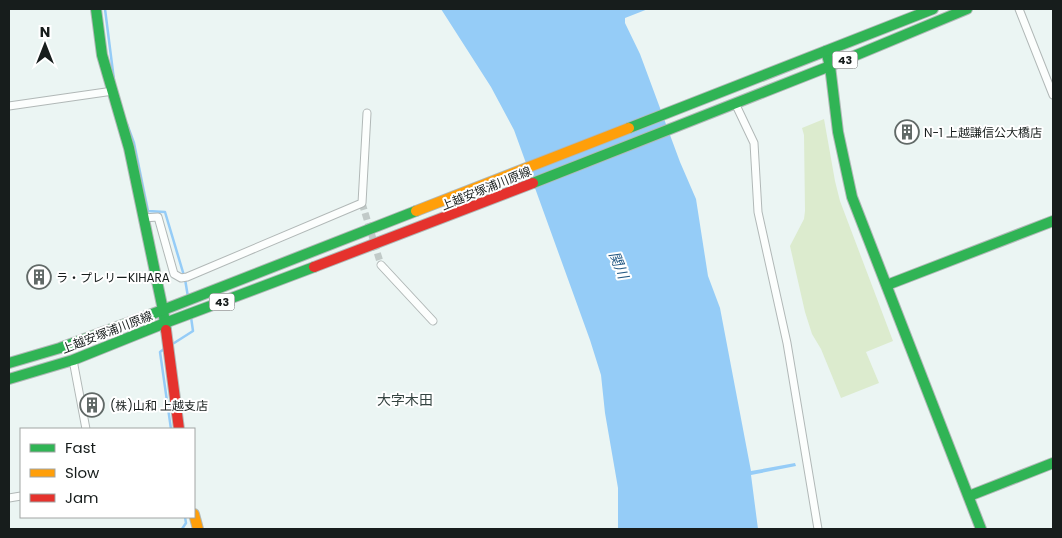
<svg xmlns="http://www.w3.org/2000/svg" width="1062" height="538" viewBox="0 0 1062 538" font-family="Poppins,'Noto Sans JP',sans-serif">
<rect width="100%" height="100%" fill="#ebf5f3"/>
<path fill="#dcebce" d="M824 119 835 181 840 201 893 341 866 352 879 383 841 398 821 349 812 334 805 312 790 246 804 219 805 211 804 135 802 128Z"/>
<path fill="#95ccf7" d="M441 9H648L625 18V23L640 54 680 162 696 199 708 276 720 308 751 471 795 463 796 466 751 475 758 529H618V488L605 413 601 375 590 340 514 130 491 87Z"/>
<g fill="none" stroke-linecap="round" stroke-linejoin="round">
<g stroke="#95ccf7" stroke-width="2.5">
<path d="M105 9 114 80"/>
<path d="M127 124 134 143 148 211 165 212 185 279 188 297"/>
<path d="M171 345 193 331 191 317"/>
<path d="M164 349 160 352 171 429"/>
<path d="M182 529 186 523 185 517"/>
</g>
<path stroke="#c1cac8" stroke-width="7" stroke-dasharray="7 3.5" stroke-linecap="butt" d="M362 203 381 265"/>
<g stroke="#b1b8b7" stroke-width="9">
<g id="street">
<path d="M1019 9 1053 95"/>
<path d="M735 103 754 143 758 212 787 343 818 529"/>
<path d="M9 106 113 91"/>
<path d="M143 218 158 217 174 274 181 278 187 277 362 203 367 113"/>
<path d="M381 265 433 321"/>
<path d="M73 360 86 429"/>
<path d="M9 498 21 496"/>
</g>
</g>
<g stroke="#b1b8b7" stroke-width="12">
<g id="fast">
<path d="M96 9 102 55 129 148 163 310 166 330"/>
<path d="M826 51 830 66 838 132 852 197 981 529"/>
<path d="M629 128 933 9"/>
<path d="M533 183 830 66 967 9"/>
<path d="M887 285 1053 221"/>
<path d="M9 363 60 348 163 310 416 211"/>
<path d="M9 379 73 360 165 323 314 267"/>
<path d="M969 496 1053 463"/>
</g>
</g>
<g stroke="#b1b8b7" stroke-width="12">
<g id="slow">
<path d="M416 211 629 128"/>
<path d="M194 514 198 529"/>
</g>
</g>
<g stroke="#b1b8b7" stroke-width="12">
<g id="jam">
<path d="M314 267 533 183"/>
<path d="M166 330 179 429"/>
</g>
</g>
<use href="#street" stroke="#fcfefd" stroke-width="7"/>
<use href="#fast" stroke="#30b455" stroke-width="10"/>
<use href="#slow" stroke="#ff9f0a" stroke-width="10"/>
<use href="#jam" stroke="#e5322d" stroke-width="10"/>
</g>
<defs>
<g id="building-ring" transform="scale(1.25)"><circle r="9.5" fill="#fff" stroke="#616967" stroke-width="1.5"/><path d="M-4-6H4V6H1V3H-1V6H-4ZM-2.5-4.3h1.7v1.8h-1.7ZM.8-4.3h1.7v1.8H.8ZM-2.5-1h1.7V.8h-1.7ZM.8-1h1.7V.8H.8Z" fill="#616967"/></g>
</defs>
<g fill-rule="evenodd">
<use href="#building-ring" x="907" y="132"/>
<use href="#building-ring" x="39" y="277"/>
<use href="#building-ring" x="92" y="405"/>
</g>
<g text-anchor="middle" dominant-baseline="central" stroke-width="4" stroke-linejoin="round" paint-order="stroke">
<g fill="#fff" stroke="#5d6160" stroke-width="1">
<rect x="832.5" y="51.5" width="25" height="17" rx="4"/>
<rect x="209.5" y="293.5" width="25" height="17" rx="4"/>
</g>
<g font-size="11" font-weight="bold" fill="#171d1c">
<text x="845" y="60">43</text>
<text x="222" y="302">43</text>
</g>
<g font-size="12" fill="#171d1c" stroke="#fff" text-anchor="start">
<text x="924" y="132">N-1 上越謙信公大橋店</text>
<text x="56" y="277">ラ・プレリーKIHARA</text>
<text x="110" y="405">(株)山和 上越支店</text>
</g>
<g font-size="12" fill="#171d1c" stroke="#fff">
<text transform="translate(486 188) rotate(-22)">上越安塚浦川原線</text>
<text transform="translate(107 332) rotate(-21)">上越安塚浦川原線</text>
</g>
<g font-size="14" font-style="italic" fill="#255983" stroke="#fff">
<text transform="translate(619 265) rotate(68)">関川</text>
</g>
<g font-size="14" fill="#354441" stroke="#fff">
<text x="405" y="400">大字木田</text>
</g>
</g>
<rect width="1062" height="538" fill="none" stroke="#171d1c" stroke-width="20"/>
<rect x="20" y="428" width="175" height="90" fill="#ffffff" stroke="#a2a5a4"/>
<rect x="30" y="444" width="25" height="8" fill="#30b455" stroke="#a2a5a4"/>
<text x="65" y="453" font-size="15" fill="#171d1c">Fast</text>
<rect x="30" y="469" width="25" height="8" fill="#ff9f0a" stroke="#a2a5a4"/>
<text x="65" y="478" font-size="15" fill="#171d1c">Slow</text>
<rect x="30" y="494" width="25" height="8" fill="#e5322d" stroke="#a2a5a4"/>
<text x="65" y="503" font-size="15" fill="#171d1c">Jam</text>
<g transform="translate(45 45)" stroke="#ffffff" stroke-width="4" paint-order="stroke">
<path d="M0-4L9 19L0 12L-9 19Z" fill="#171d1c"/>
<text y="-8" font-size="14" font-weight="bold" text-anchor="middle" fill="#171d1c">N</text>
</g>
</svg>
